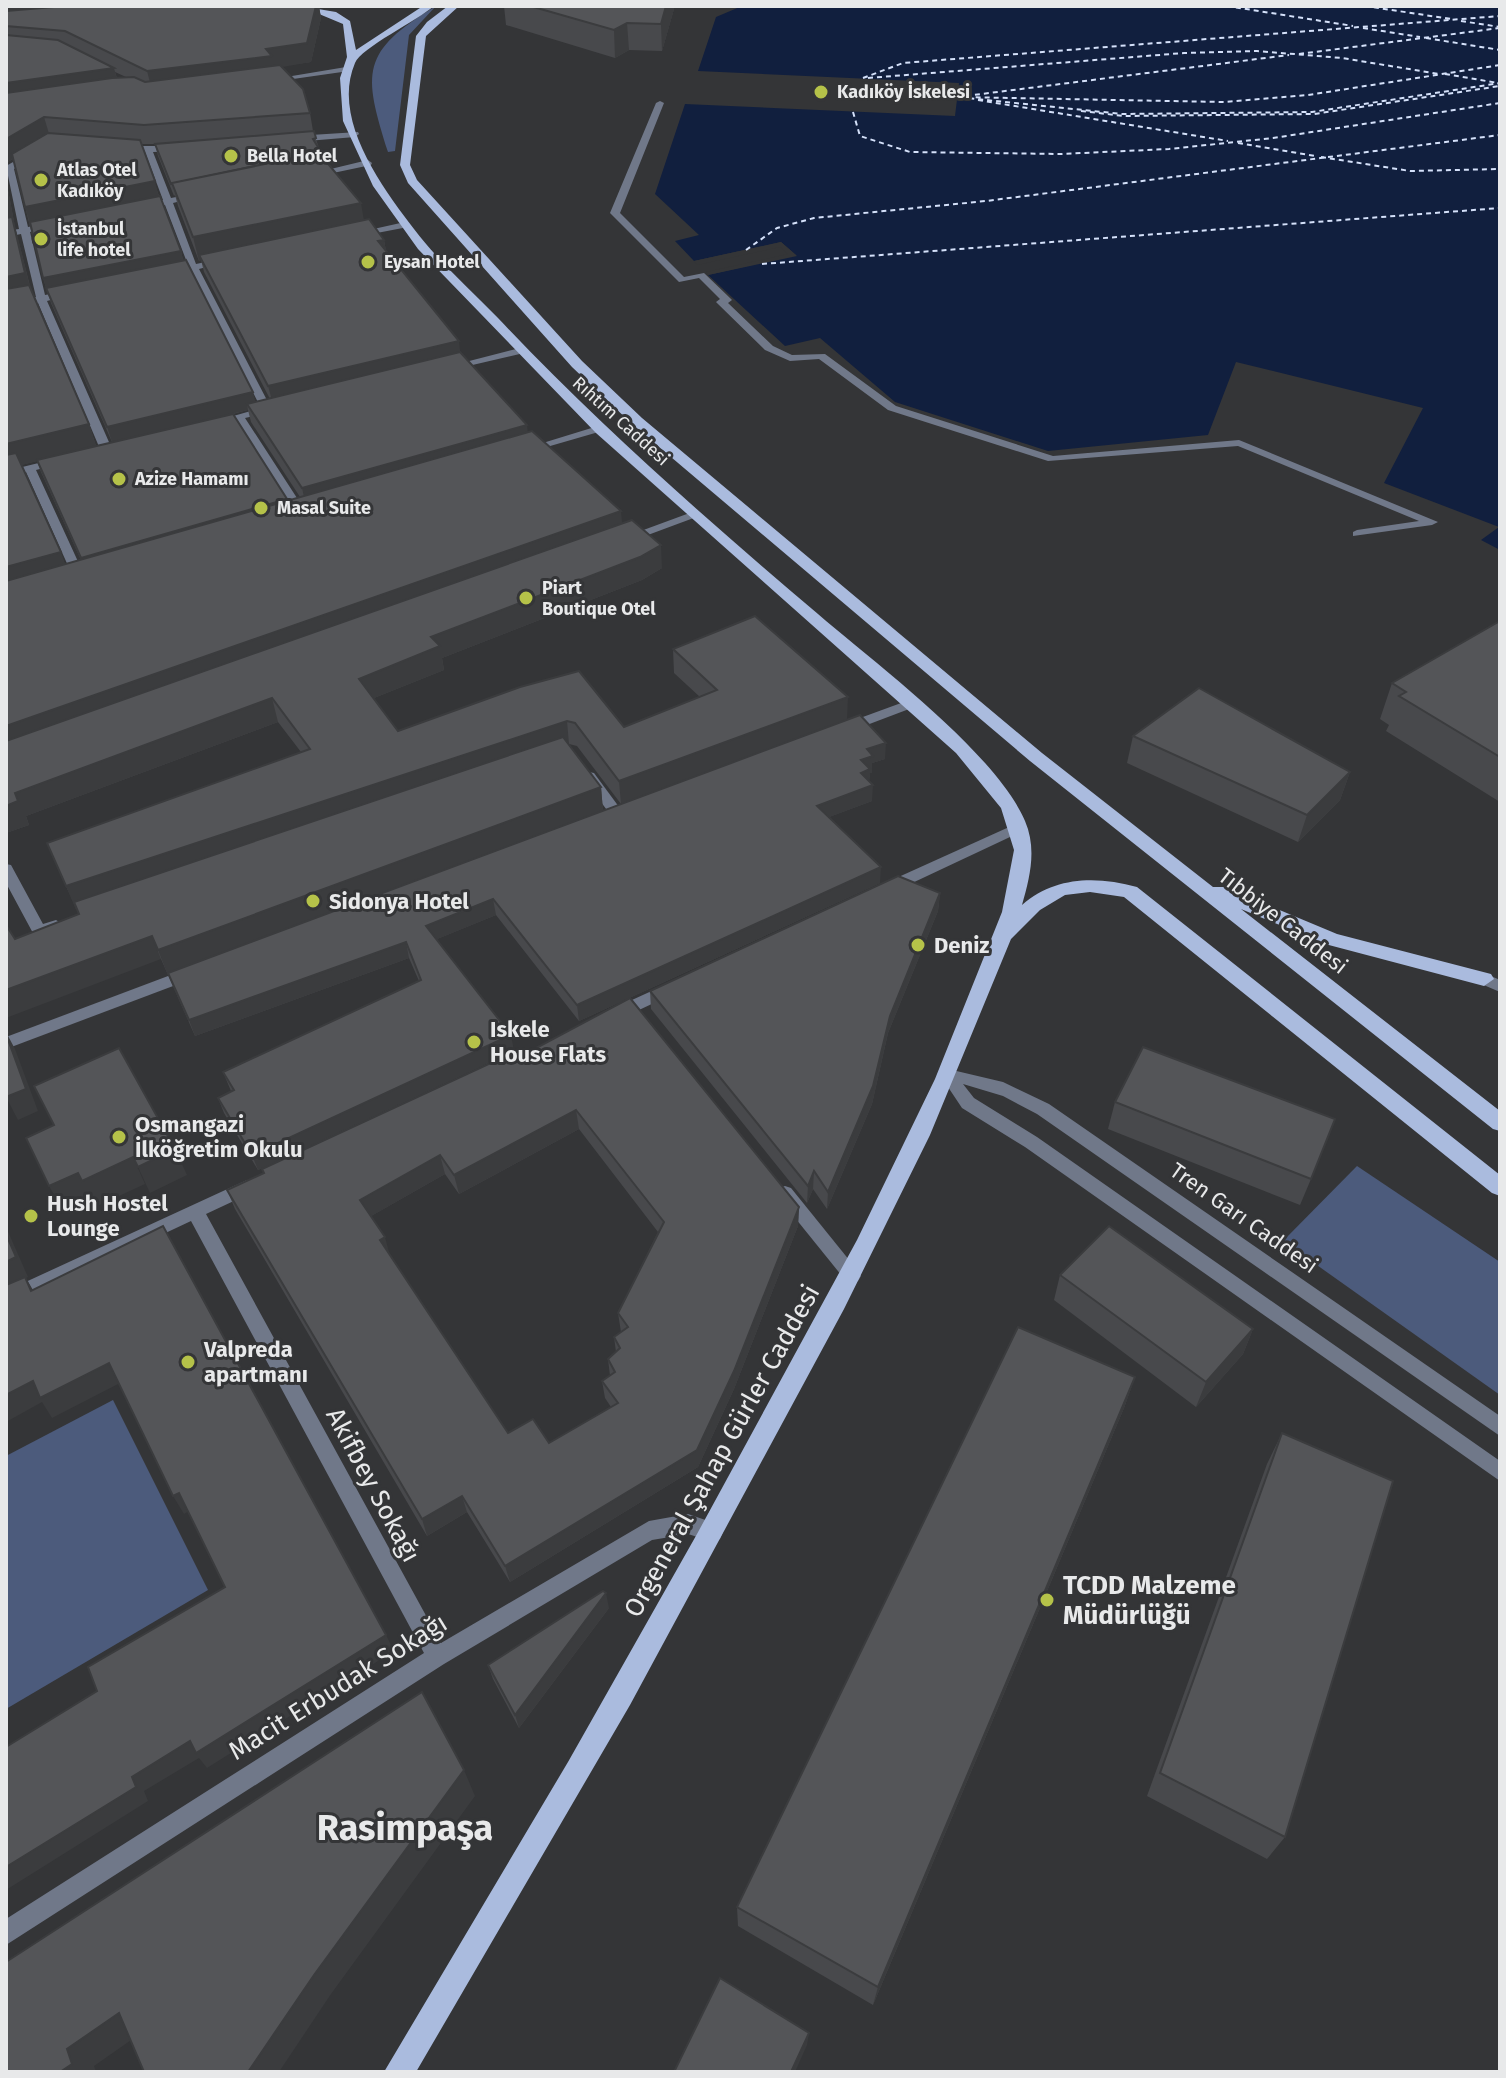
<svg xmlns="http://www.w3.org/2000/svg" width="1506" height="2078" viewBox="0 0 1506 2078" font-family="'Fira Sans',sans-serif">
<rect width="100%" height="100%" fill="#343537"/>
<g fill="#4c5b7c">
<path d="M436 6 409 35 395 151 388 152C363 72 360 52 436 6Z"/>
<path d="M1357 1166 1500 1262V1395L1283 1241Z"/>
<path d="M113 1400 208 1590 6 1709V1456Z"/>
</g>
<path fill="#111f3e" d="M742 6H1500V550L1481 540 1499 527 1384 483 1423 408 1236 362 1208 435 1048 451 895 402 820 338 785 346 708 275 796 255 781 242 694 261 675 241 699 235 655 194 685 104 955 116 959 83 698 71 716 17Z"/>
<path fill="#343537" d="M781 242 797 256 708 275 706 272 788 254 780 247 697 265 694 261Z"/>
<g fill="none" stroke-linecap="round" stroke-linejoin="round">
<g stroke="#d5e1fa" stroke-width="2" stroke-dasharray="5 4" stroke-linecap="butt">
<path d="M1227 6 1353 26"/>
<path d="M1365 6 1451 19"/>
<path d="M1461 21 1500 27"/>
<path d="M1363 28 1420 37"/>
<path d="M1426 38 1500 50"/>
<path d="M1299 54 1500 28"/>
<path d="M1500 65 1308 95 1224 102 957 97 1122 114 1312 112 1500 83"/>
<path d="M1445 74 1498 83"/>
<path d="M863 78 903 63 1500 16"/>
<path d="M868 78 1184 53 1257 51 1342 58 1439 74"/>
<path d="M966 96 1289 55"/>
<path d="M978 100 1228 141"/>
<path d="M1081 111 1124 116 1314 114 1500 86"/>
<path d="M853 112 860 136 910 152 1060 154 1169 149 1273 138 1500 103"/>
<path d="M1238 143 1315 156"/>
<path d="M1321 157 1410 171 1500 169"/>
<path d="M746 250 777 228 814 218 986 201 1500 135"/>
<path d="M762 264 1500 208"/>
</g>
<path fill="#707889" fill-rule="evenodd" d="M660 101 664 103 620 213 684 277 704 273 730 298 732 300 728 303 773 346 792 355 825 354 896 406 1053 456 1239 440 1438 522 1432 525 1353 536V532L1357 530 1419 521 1238 446 1048 461 888 410 819 359 790 361 765 350 718 304 716 302 720 299 699 278 679 282 610 213 656 103Z"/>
<g fill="#707889" fill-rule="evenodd">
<path d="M346 67 349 71 272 82 268 80Z"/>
<path d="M358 132 359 134 355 137 295 142 291 139 295 136Z"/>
<path d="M176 146 180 149 179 151 153 152 171 198 197 193 201 196 173 203 196 264 220 259 225 262 199 269 270 406 274 409 271 412 245 418 308 515 306 517H298L236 421 214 426 209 423 261 408 190 271 168 275 163 272 188 265 165 205 141 210 136 207 163 200 145 152H123L119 149 123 146Z"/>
<path d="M29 153 36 155 14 169 28 227 51 222 56 225 30 232 45 295 71 290 76 293 47 301 112 449 110 451 100 449 38 303 6 309V303L36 297 21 234 6 237V231L19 229 6 166Z"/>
<path d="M368 160 372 163 371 165 314 177 310 174Z"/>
<path d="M405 222 408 223V227L356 237 351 234Z"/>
<path d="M520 348 525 351 524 353 451 370 446 367Z"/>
<path d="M598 426 603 429 602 431 526 453 520 450Z"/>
<path d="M59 458 63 459V463L36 470 86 579 80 583 74 579 26 472 6 477V471Z"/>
<path d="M695 511 699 512V516L629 542H621L619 539Z"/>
<path d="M912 699 919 703 917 706 851 731 846 732 839 728 841 725Z"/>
<path d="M589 772 594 773 622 811 624 814 622 817H612L584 779 582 776Z"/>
<path d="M1018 823 1025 828 1023 831 893 892 888 893 881 888 883 884Z"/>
<path d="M6 864 11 865 43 924 56 920 64 925 61 929 39 936 34 935 6 883Z"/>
<path d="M192 967 197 969 200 973 197 977 6 1049V1037Z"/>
<path d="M1484 973 1500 980V992L1479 983 1476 979 1479 975Z"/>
<path d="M667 984 675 990 673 994 622 1018 616 1020 608 1014 610 1010Z"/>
<path d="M948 1069 1003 1082 1049 1104 1500 1416V1436L1037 1114 1003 1096 963 1084 974 1098 1037 1137 1500 1461V1481L1025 1147 962 1108 940 1075 942 1071Z"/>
<path d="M247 1180 253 1182 256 1187 253 1192 206 1214 441 1643 649 1521 688 1514 720 1525 723 1532 720 1539 713 1542 688 1534 652 1540 444 1664 6 1945V1919L424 1653 191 1221 6 1308V1291Z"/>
<path d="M785 1186 791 1188 858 1271 861 1276 858 1281 852 1284 846 1281 779 1198 776 1193 779 1188Z"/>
</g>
<g fill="#aabbde" fill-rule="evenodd">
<path d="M300 6 336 12 350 21 356 50 423 6H434C418 20 361 48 355 63 331 119 382 187 414 229 439 262 470 289 498 318 598 424 707 520 818 614 876 664 996 753 1025 821 1037 849 1030 877 1022 905 1055 876 1097 876 1137 887L1500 1175V1196L1492 1193 1124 897 1090 892 1065 895 1040 910 1011 939 930 1135 844 1309 630 1705 416 2072H384L568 1762 697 1534 857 1240 935 1079 1002 912 1014 850 1001 808 956 753 596 433 418 249 373 186 343 121 340 78 347 57 343 24Z"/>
<path d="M448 6H459L426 36 410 165 417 180 582 361 642 418 1042 753 1213 887H1225L1337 934 1491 974 1494 979 1484 986 1325 944 1241 909 1500 1111V1131L1493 1129 1030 761 632 424 572 367 408 183 400 165 416 36 427 22Z"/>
</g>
</g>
<g fill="#48494c" fill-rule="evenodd">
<path d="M6 6H324H319L321 18 311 62 282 66 310 113 313 131 322 156 364 220 384 240 386 251 460 353 527 433 622 523 662 568 642 580 442 658 444 670 374 698 398 731 520 687 624 727 700 697 674 673 673 649 847 720 885 759 872 763V773H870L869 781 872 801 829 817 880 883 579 1021 496 915 437 939 514 1051 258 1170 224 1113 218 1098 231 1091 223 1072 419 981 409 958 195 1036 161 959 15 939 79 914 57 867 301 752 278 722 26 816 29 825 6 833V179L15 227 31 290 89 424 96 446 112 442 51 303 43 278 13 159 6 163ZM115 72 126 77 117 78ZM141 144H155L158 156 174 196 175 195 178 206 199 261 201 260 204 272 270 399 255 402 183 260 181 251 159 196ZM248 410 251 422 300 497 288 501 233 414ZM37 461 41 472 81 560 65 564 21 465ZM569 744 577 746 621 804 603 811 601 787Z"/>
<path d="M504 6H674V9L662 51 629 50 615 58 506 25Z"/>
<path d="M1500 621V802L1386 731 1389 725 1380 719 1392 683Z"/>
<path d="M1133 736 1350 772 1340 800 1298 842 1127 763Z"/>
<path d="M940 893 938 911 888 1033 872 1104 827 1209 813 1189 807 1203 651 1009 650 991Z"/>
<path d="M527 1053 799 1207 798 1226 734 1389 698 1467 510 1582 467 1512 427 1536 235 1209 227 1190 264 1173 262 1169ZM579 1129 658 1232 618 1313 621 1332 614 1337 616 1352 608 1359 610 1376 602 1381 605 1398 611 1407 549 1443 508 1433 390 1256 371 1216 445 1174 459 1194Z"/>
<path d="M1115 1102 1311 1179 1300 1205 1108 1129Z"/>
<path d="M1060 1275 1253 1329 1243 1354 1196 1407 1054 1300Z"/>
<path d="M1135 1377 1124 1408 873 2005 738 1926 737 1907Z"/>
<path d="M1282 1433 1285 1837 1267 1859 1147 1796 1267 1464Z"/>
<path d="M609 1608 519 1728 493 1679 488 1665Z"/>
</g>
<g fill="#3b3c3e">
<path d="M6 6H165L6 18Z"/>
<path d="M316 6H319L321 18 311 62 152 90 147 71 266 49Z"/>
<path d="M666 6H674V9L662 51 661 24Z"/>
<path d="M627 23 629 50 615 58 614 30Z"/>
<path d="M114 68 119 87 6 103V83Z"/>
<path d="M44 117 50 137 6 163V139Z"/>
<path d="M6 179 15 227 32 295 6 300Z"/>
<path d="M155 181 159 198 30 224 25 207Z"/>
<path d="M361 203 365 227 199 255 201 260 199 261 193 237Z"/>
<path d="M384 240 387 257 378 241Z"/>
<path d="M181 251 184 264 47 291 43 278Z"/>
<path d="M459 341 461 359 273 404 268 386Z"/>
<path d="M253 392 257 408 247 404 248 410 112 442 107 427Z"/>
<path d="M89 424 96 446 6 469V444Z"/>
<path d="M527 425 529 443 306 506 302 488Z"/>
<path d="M287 499 290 511 86 570 81 558Z"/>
<path d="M621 511 623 533 6 753V726Z"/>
<path d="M661 545 662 568 642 580 442 658 444 670 364 702 359 679 431 637Z"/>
<path d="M61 552 69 575 6 593V567Z"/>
<path d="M848 697 847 720 621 804 619 781Z"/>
<path d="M272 698 278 722 26 816 29 825 6 833V806L15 793Z"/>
<path d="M567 721 569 744 76 910 66 886Z"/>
<path d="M886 743 885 759 872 763V773H870L869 786 860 789 861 760 867 749Z"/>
<path d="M1350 772 1340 800 1298 842 1307 815Z"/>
<path d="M873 785 872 801 816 822 817 806Z"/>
<path d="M601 787 603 811 167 973 158 950Z"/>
<path d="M881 867 880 883 579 1021 577 1005Z"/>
<path d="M940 893 938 911 888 1033 872 1104 827 1209 828 1192 890 1016Z"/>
<path d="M493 899 496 915 430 942 426 926Z"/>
<path d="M152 936 161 959 6 1018V990Z"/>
<path d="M406 942 409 958 195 1036 189 1020Z"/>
<path d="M6 1025 9 1033 7 1034 15 1049 38 1111 18 1120 6 1097Z"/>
<path d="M511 1035 514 1051 258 1170 252 1155Z"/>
<path d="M576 1110 579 1129 459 1194 454 1175Z"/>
<path d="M175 1149 187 1175 150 1193 138 1167Z"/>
<path d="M440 1155 445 1174 366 1219 360 1200Z"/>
<path d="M133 1157 145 1184 95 1207 91 1199 64 1212 49 1186 78 1173Z"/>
<path d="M814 1171 813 1189 807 1203 808 1186Z"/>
<path d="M799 1207 798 1226 734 1389 698 1467 510 1582 505 1566Z"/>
<path d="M6 1227 28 1277 26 1278 37 1297 6 1288Z"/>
<path d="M385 1237 390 1256 380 1240Z"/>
<path d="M1253 1329 1243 1354 1196 1407 1206 1382Z"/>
<path d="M109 1363 120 1383 52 1418 42 1402 6 1422V1395L33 1381Z"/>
<path d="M1135 1377 1124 1408 873 2005 878 1987Z"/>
<path d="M179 1493 189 1511 184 1514 173 1496Z"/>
<path d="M462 1496 467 1512 427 1536 422 1519Z"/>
<path d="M606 1593 609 1608 519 1728 515 1715Z"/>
<path d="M386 1635 394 1651 207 1768 199 1758 144 1791 148 1801 6 1890V1867L132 1777 190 1741Z"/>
<path d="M464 1770 475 1796 331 1994 279 2072H248L314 1975Z"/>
<path d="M119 2013 144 2031 94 2066 96 2072H60L67 2049Z"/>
<path d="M809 2033 807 2045 795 2072H791Z"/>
</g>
<g fill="#545558" stroke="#3b3c3e" stroke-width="2" fill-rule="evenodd">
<path d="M66 6H316L307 43 266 49 272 56 147 71 65 31 6 26V11Z"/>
<path d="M530 6H666L661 24 627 23 614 30Z"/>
<path d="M6 35 58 40 114 68 6 83Z"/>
<path d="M280 65 303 89 310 113 144 125 44 117 6 139V93L112 78 134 77 145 82Z"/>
<path d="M314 131 316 138 313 139 321 152 171 184 155 144Z"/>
<path d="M48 133 140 140 155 181 25 207 12 154Z"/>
<path d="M319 153 361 203 193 237 172 183Z"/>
<path d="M160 196 181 251 43 278 30 222Z"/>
<path d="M12 217 25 273 6 277V218Z"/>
<path d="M369 219 384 240 378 241 459 341 268 386 199 255Z"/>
<path d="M186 260 253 392 107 427 46 288Z"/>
<path d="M29 285 89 424 6 444V289Z"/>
<path d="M460 352 527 425 302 488 247 404Z"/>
<path d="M233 414 287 499 81 558 37 460Z"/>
<path d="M532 431 621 511 6 726V581Z"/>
<path d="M16 453 61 552 6 567V455Z"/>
<path d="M632 520 661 545 640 557 431 637 440 646 359 679 398 731 520 687 579 671 624 727 717 690 673 649 755 616 848 697 619 781 575 723 567 721 66 886 47 843 310 749 272 698 15 793 18 801 6 806V741Z"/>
<path d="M1500 621V757L1399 696 1406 692 1392 683Z"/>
<path d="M1199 688 1350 772 1307 815 1133 736Z"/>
<path d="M860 715 886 743 867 749 873 756 861 760 870 769 861 773 873 785 817 806 881 867 577 1005 493 899 426 926 511 1035 252 1155 218 1098 234 1090 223 1072 421 980 406 942 189 1020 168 973Z"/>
<path d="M563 737 601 787 158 950 152 936 6 990V925L15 939 79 914 74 902Z"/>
<path d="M898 876 940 893 890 1016 873 1086 828 1192 814 1171 808 1186 650 991Z"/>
<path d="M630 998 799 1207 734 1371 697 1450 505 1566 462 1496 422 1519 227 1190 264 1173 262 1169 523 1048 527 1053ZM576 1110 664 1222 618 1313 628 1327 614 1337 620 1348 608 1359 615 1372 602 1381 618 1403 549 1443 533 1419 508 1433 380 1240 385 1237 360 1200 440 1155 454 1175Z"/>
<path d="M6 1034 26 1089 6 1097Z"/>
<path d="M1143 1047 1335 1119 1311 1179 1115 1102Z"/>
<path d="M119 1048 175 1149 138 1167 133 1157 82 1181 78 1173 49 1186 26 1138 54 1125 34 1086Z"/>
<path d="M163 1226 386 1635 196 1753 190 1741 132 1777 136 1787 6 1867V1747L97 1691 88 1667 225 1587 179 1493 173 1496 109 1363 40 1398 33 1381 6 1395V1285L25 1277 31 1291Z"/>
<path d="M1109 1226 1253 1329 1206 1382 1060 1275Z"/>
<path d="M6 1234 16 1257 6 1262Z"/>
<path d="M1018 1327 1135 1377 878 1987 737 1907Z"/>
<path d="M1282 1433 1393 1481 1285 1837 1160 1773Z"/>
<path d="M603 1591 606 1593 515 1715 488 1665Z"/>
<path d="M422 1692 464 1770 314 1975 248 2072H144L119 2013 67 2049 72 2064 60 2072H6V1962Z"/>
<path d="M720 1978 809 2033 791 2072H674Z"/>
</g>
<g fill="#b5c249" stroke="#343537" stroke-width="3">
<circle cx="821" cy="92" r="8"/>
<circle cx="231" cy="156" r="8"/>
<circle cx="41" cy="180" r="8"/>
<circle cx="41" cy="239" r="8"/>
<circle cx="368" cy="262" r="8"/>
<circle cx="119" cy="479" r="8"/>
<circle cx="261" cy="508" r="8"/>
<circle cx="526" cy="598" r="8"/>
<circle cx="313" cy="901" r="8"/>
<circle cx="918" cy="945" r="8"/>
<circle cx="474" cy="1042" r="8"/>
<circle cx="119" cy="1137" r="8"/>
<circle cx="31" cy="1216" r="8"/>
<circle cx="188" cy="1362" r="8"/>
<circle cx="1047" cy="1600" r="8"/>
</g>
<g text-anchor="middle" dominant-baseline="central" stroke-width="6" stroke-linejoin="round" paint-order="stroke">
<g font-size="18" font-weight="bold" fill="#e8e9ea" stroke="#343537" text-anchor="start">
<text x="837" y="92">Kadıköy İskelesi</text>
<text x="247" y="156">Bella Hotel</text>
<text x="57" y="170">Atlas Otel<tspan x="57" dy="21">Kadıköy</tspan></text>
<text x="57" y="229">İstanbul<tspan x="57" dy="21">life hotel</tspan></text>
<text x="384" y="262">Eysan Hotel</text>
<text x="135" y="479">Azize Hamamı</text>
<text x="277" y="508">Masal Suite</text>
<text x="542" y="588">Piart<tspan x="542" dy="21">Boutique Otel</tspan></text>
</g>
<g font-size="18" fill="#e8e9ea" stroke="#343537">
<text transform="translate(621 421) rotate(42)">Rıhtım Caddesi</text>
</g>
<g font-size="22" font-weight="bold" fill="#e8e9ea" stroke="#343537" text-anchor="start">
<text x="329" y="901">Sidonya Hotel</text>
<text x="934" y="945">Deniz</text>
<text x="490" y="1029">Iskele<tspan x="490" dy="25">House Flats</tspan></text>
<text x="135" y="1124">Osmangazi<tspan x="135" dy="25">İlköğretim Okulu</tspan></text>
<text x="47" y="1203">Hush Hostel<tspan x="47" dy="25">Lounge</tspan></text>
<text x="204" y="1349">Valpreda<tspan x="204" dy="25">apartmanı</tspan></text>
</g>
<g font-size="22" fill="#e8e9ea" stroke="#343537">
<text transform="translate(1283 921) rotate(38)">Tıbbiye Caddesi</text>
<text transform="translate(1244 1218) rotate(35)">Tren Garı Caddesi</text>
</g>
<g font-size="26" fill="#e8e9ea" stroke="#343537">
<text transform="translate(722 1451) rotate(-61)">Orgeneral Şahap Gürler Caddesi</text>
<text transform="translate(373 1485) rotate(62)">Akifbey Sokağı</text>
<text transform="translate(338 1687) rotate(-32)">Macit Erbudak Sokağı</text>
</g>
<g font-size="26" font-weight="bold" fill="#e8e9ea" stroke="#343537" text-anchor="start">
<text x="1063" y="1585">TCDD Malzeme<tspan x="1063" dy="30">Müdürlüğü</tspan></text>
</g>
<g font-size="36" font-weight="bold" fill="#e8e9ea" stroke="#343537">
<text x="405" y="1828">Rasimpaşa</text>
</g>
</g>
<rect width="1506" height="2078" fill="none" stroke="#e8e9ea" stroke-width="16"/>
</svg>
